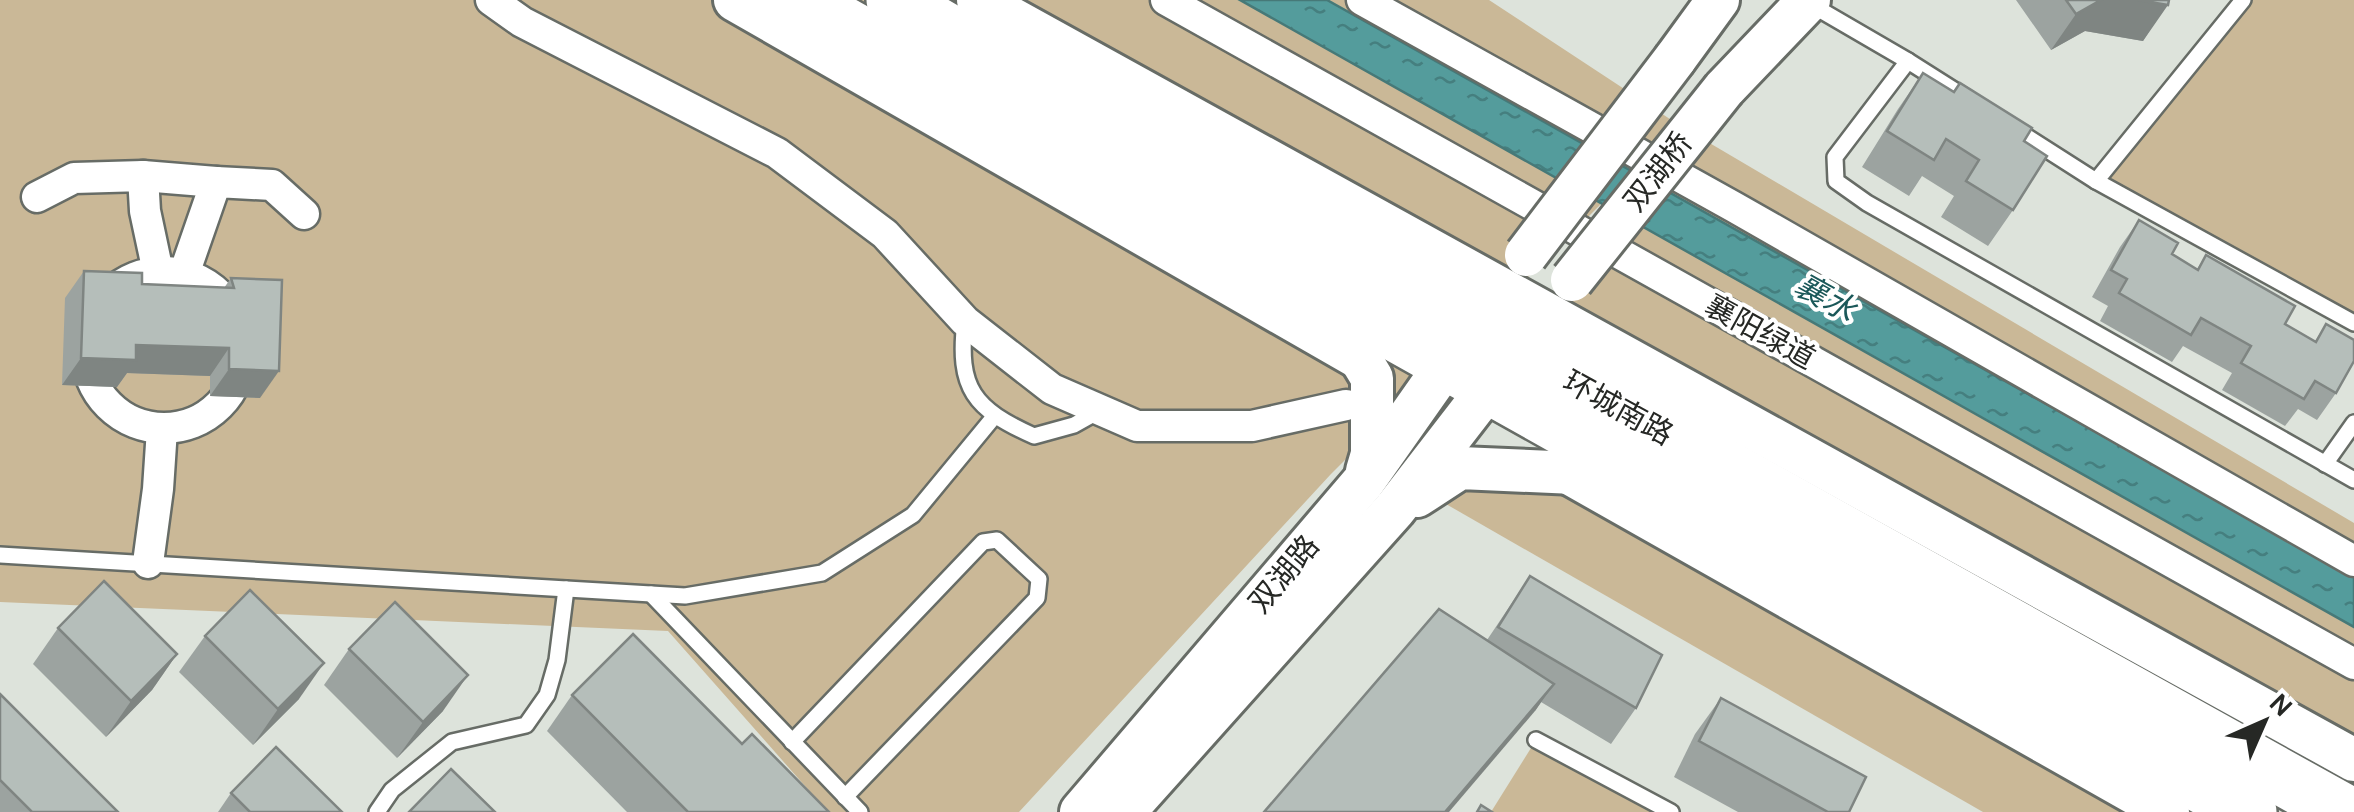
<svg xmlns="http://www.w3.org/2000/svg" width="2354" height="812" viewBox="0 0 2354 812" font-family="Karla,'Noto Sans SC',sans-serif">
<defs>
<pattern id="water-ripples" width="26" height="14" patternUnits="userSpaceOnUse" patternTransform="scale(2.5)"><rect width="26" height="14" fill="#549c9c"/><path d="M2 4q2-2 4 0t4 0M15 11q2-2 4 0t4 0" fill="none" stroke="#457f7f"/></pattern>
</defs>
<rect width="100%" height="100%" fill="#dde3db"/>
<g fill="#cab897">
<path d="M0 0H1489L1679 125 2354 523V812L1517 351 1673 132 1331 474 1019 812H828L668 631 0 602Z"/>
<path d="M2243 0H2354V323L2096 181Z"/>
<path d="M1653 477 2248 812H1983L1425 492Z"/>
<path d="M1536 740 1671 812H1491Z"/>
</g>
<path fill="url(#water-ripples)" stroke="#467978" stroke-width="2.5" d="M1240 0H1327L2354 577V627Z"/>
<g fill="none" stroke-linecap="round" stroke-linejoin="round">
<g stroke="#676c66" stroke-width="20">
<g id="lane">
<path d="M2243 0 2096 181 2354 323"/>
<path d="M1810 4 1908 61 1835 157 1836 181 1867 203 2354 480"/>
<path d="M1908 61 1968 99"/>
<path d="M2013 128 2096 181"/>
<path d="M965 321C957 389 974 409 1034 436L1074 425 1099 411"/>
<path d="M2325 464 2354 423"/>
<path d="M0 555 685 596 822 573 913 515 993 418"/>
<path d="M651 594 860 812"/>
<path d="M1536 740 1671 812"/>
<path d="M792 742 983 542 997 540 1039 579 1037 598 845 797"/>
<path d="M377 812 392 790 452 742 526 725 547 695 557 660 566 589"/>
</g>
</g>
<g stroke="#676c66" stroke-width="35">
<g id="street">
<path d="M491 0 522 22 777 153 885 234 965 321 1052 389 1137 426H1252L1346 405"/>
<path d="M1166 0 2354 664"/>
<path d="M1362 0 1734 207 2354 561"/>
<path d="M143 176 216 182"/>
<path d="M37 197 74 178 143 176 145 211 158 272"/>
<circle cx="164" cy="350" r="78"/>
<path d="M184 274 216 182 272 185 304 214"/>
<path d="M148 563 158 489 162 429"/>
</g>
</g>
<g stroke="#676c66" stroke-width="48">
<g id="secondary">
<path d="M735 0 1361 359"/>
<path d="M978 0 2354 760"/>
<path d="M1675 59 1718 0"/>
<path d="M1724 89 1809 0"/>
<path d="M1346 335 1372 378V454L1367 471"/>
<path d="M1569 473 2168 812"/>
<path d="M1417 496 1460 468 1597 474"/>
<path d="M1081 812 1364 481 1464 339"/>
<path d="M1124 812 1395 509 1507 364"/>
</g>
</g>
<g stroke="#676c66" stroke-width="60">
<g id="highway">
<path d="M800 0 2249 812"/>
<path d="M894 0 1043 87 2344 812"/>
</g>
</g>
<use href="#lane" stroke="#fff" stroke-width="15"/>
<use href="#street" stroke="#fff" stroke-width="30"/>
<use href="#secondary" stroke="#fff" stroke-width="42"/>
<use href="#highway" stroke="#fff" stroke-width="55"/>
<g stroke="#676c66" stroke-width="48" stroke-linecap="butt">
<g id="secondary-bridge">
<path d="M1526 255 1675 59"/>
<path d="M1572 280 1724 89"/>
</g>
</g>
<use href="#secondary-bridge" stroke="#fff" stroke-width="42"/>
</g>
<g fill="#9ca3a0">
<path d="M2016 0H2169L2143 41 2085 31 2051 50Z"/>
<path d="M1923 73 2024 141 2013 210 1988 246 1941 217 1954 196 1922 176 1909 196 1862 167 1898 109Z"/>
<path d="M2139 220 2172 254 2197 269 2206 255 2285 324 2315 341 2326 324 2336 393 2317 420 2298 409 2285 426 2222 390 2232 373 2183 346 2172 362 2100 321 2108 306 2092 297 2120 247Z"/>
<path d="M84 271 142 284 224 288 231 278 260 398 210 396V376L127 373 117 387 62 385 65 298Z"/>
<path d="M1530 576 1636 708 1611 744 1541 702 1535 711 1487 640Z"/>
<path d="M58 628 177 654 152 690 106 737 33 664Z"/>
<path d="M205 636 299 699 253 745 179 672Z"/>
<path d="M349 649 443 711 397 758 324 685Z"/>
<path d="M0 694 118 812H0Z"/>
<path d="M572 695 742 744 829 812H627L547 731Z"/>
<path d="M1721 698 1849 812H1738L1674 777 1695 734Z"/>
<path d="M231 793 342 812H218Z"/>
</g>
<g fill="#7f8582">
<path d="M2101 0H2138L2168 5 2143 41 2085 31 2051 50 2076 14Z"/>
<path d="M136 345 229 348 210 376 127 373 117 387 62 385 81 358Z"/>
<path d="M229 369 279 371 260 398 210 396Z"/>
<path d="M177 654 152 690 106 737 131 701Z"/>
<path d="M324 663 299 699 253 745 278 709Z"/>
<path d="M468 675 443 711 397 758 423 722Z"/>
<path d="M1554 684 1535 711 1449 812H1445Z"/>
</g>
<g fill="#b5beba" stroke="#7f8582" stroke-width="2.5">
<path d="M2066 0H2101L2076 14Z"/>
<path d="M2138 0H2169L2168 5Z"/>
<path d="M1923 73 1954 92 1960 83 2032 128 2024 141 2047 156 2013 210 1966 181 1979 160 1946 139 1934 160 1887 131Z"/>
<path d="M2139 220 2178 243 2172 254 2198 270 2206 255 2295 306 2285 324 2316 342 2326 324 2354 340V361L2336 393 2315 381 2304 399 2241 363 2251 346 2201 318 2191 335 2119 293 2127 279 2111 270Z"/>
<path d="M84 271 142 273V284L234 288 231 278 282 280 279 371 229 369V348L136 345V360L81 358Z"/>
<path d="M1530 576 1662 655 1636 708 1498 627Z"/>
<path d="M104 581 177 654 131 701 58 628Z"/>
<path d="M250 590 324 663 278 709 205 636Z"/>
<path d="M395 602 468 675 423 722 349 649Z"/>
<path d="M1439 609 1554 684 1445 812H1264Z"/>
<path d="M633 634 742 744 752 734 829 812H688L572 695Z"/>
<path d="M0 694 118 812H32L0 780Z"/>
<path d="M1721 698 1866 777 1849 812H1828L1699 741Z"/>
<path d="M276 747 342 812H250L231 793Z"/>
<path d="M451 769 495 812H409Z"/>
<path d="M1481 805 1492 812H1477Z"/>
</g>
<g text-anchor="middle" dominant-baseline="central" stroke-width="8" stroke-linejoin="round" paint-order="stroke">
<g font-size="30" fill="#262825" stroke="#fff">
<text transform="translate(1658 172) rotate(-52)">双湖桥</text>
<text transform="translate(1760 332) rotate(29)">襄阳绿道</text>
<text transform="translate(1618 408) rotate(29)">环城南路</text>
<text transform="translate(1284 574) rotate(-50)">双湖路</text>
</g>
<g font-size="32" font-style="italic" fill="#1b5859" stroke="#fff">
<text transform="translate(1825 298) rotate(29)">襄水</text>
</g>
</g>
<g transform="translate(2264 722) rotate(45)" stroke="#ffffff" stroke-width="8" paint-order="stroke">
<path d="M0-8L18 38L0 25L-18 38Z" fill="#262825"/>
<text y="-15" font-size="28" font-weight="bold" text-anchor="middle" fill="#262825">N</text>
</g>
</svg>
